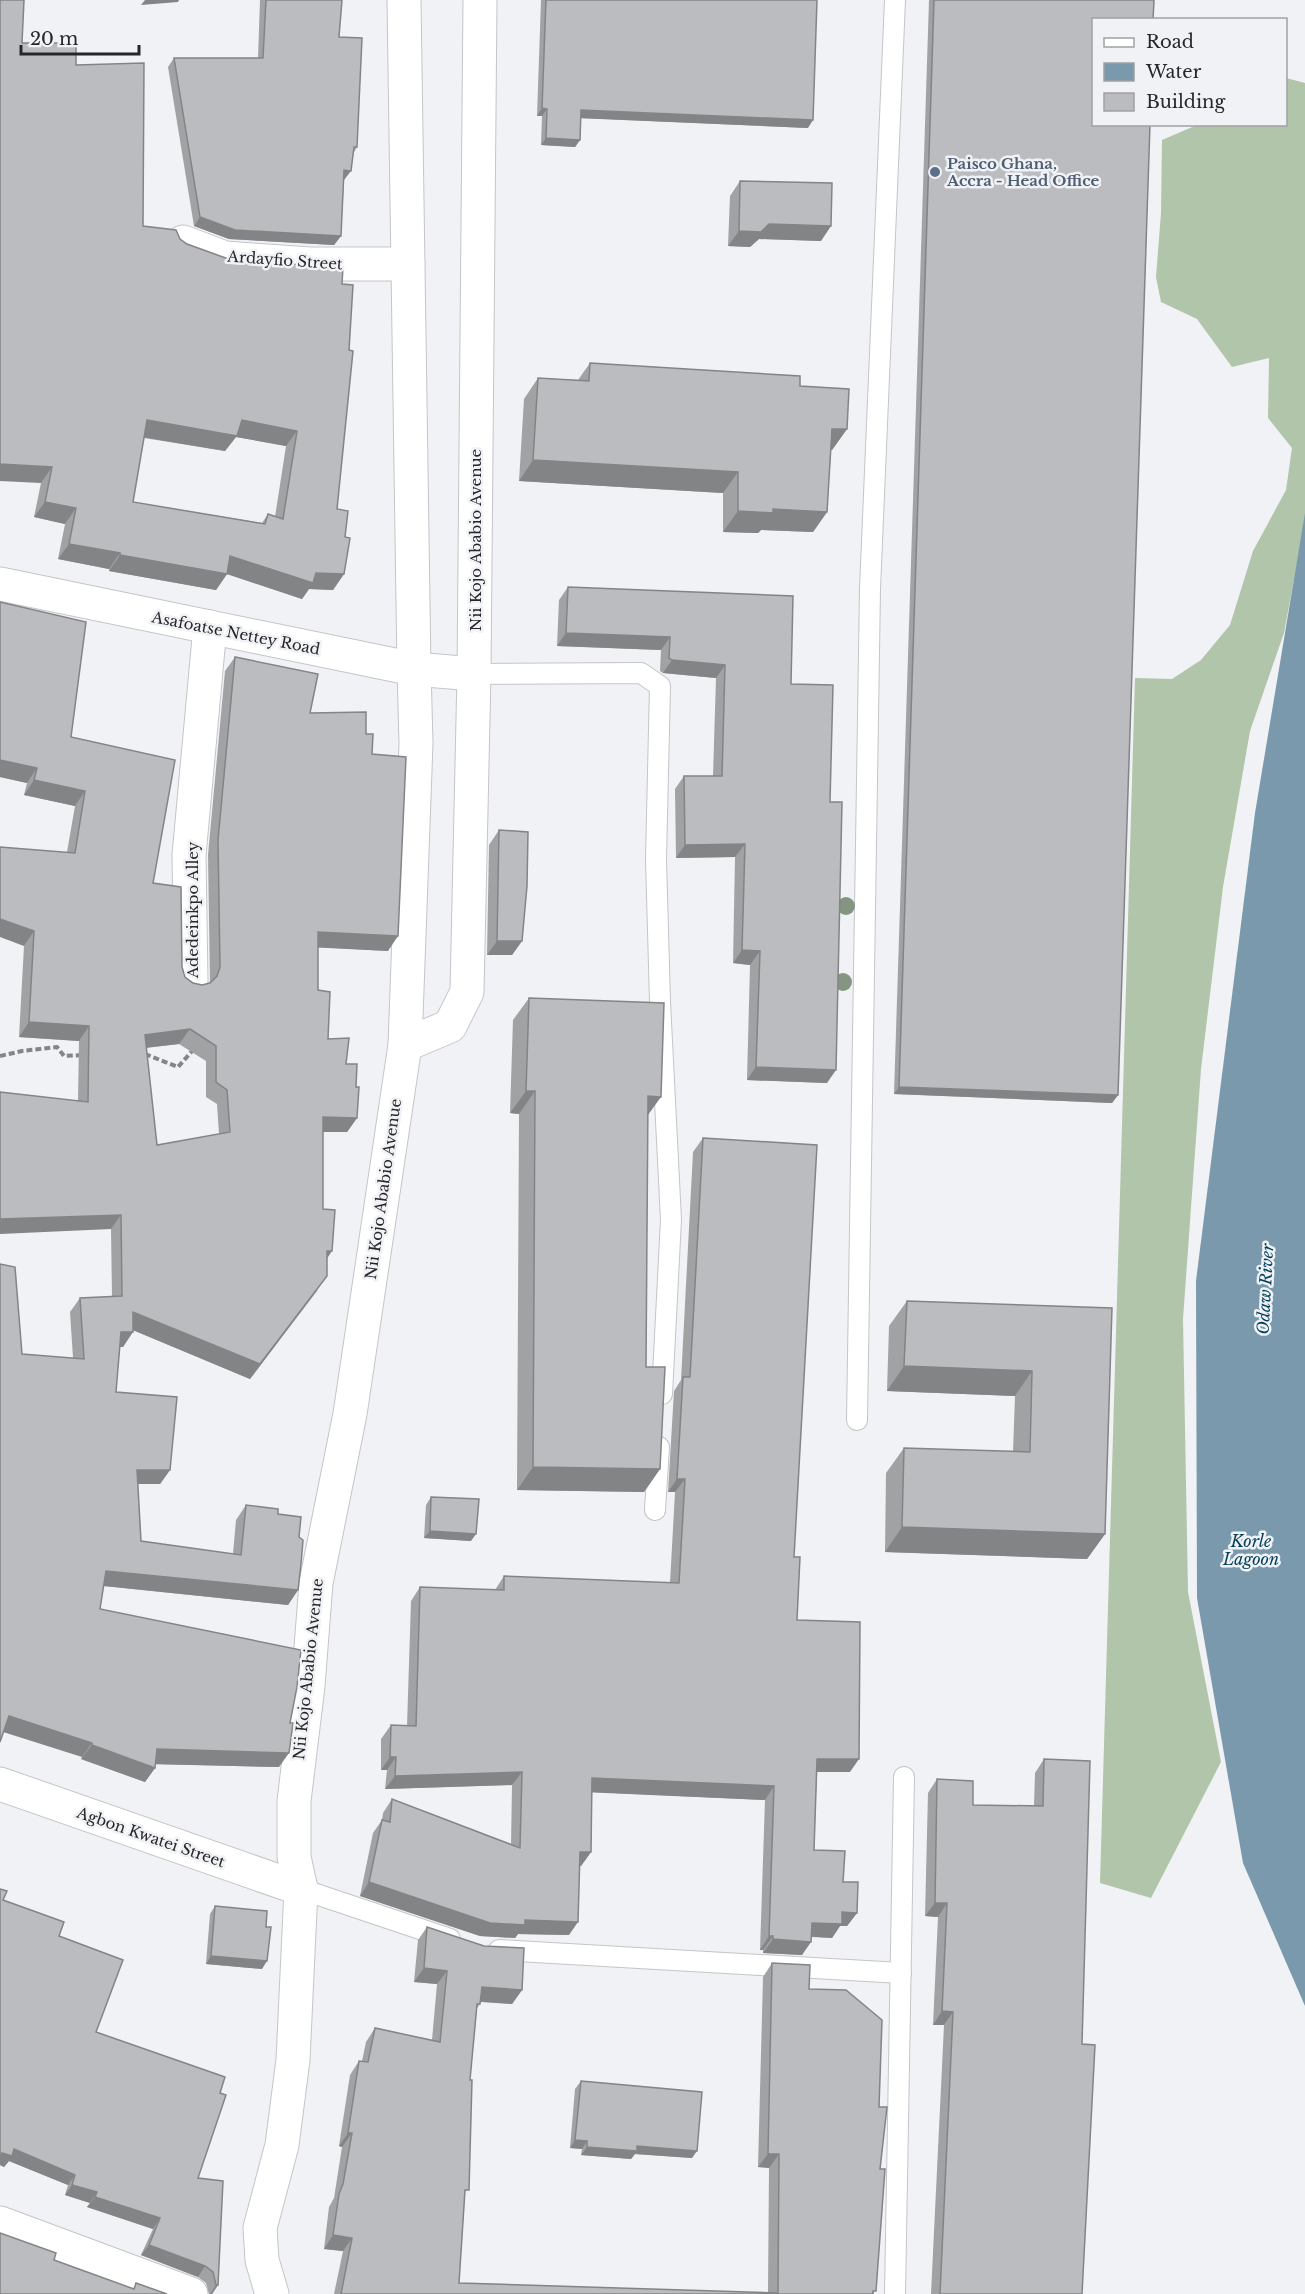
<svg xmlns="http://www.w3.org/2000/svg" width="1305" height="2294" viewBox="0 0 1305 2294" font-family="'Libre Baskerville',serif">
<rect width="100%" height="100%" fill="#f0f2f5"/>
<path fill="#b0c5a9" d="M1286 78 1305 83V535L1300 547 1284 633 1250 731 1223 887 1201 1069 1183 1319 1188 1592 1221 1762 1151 1898 1100 1883 1135 678 1172 679 1201 660 1230 625 1253 551 1286 490 1292 448 1268 418 1269 358 1232 367 1197 319 1161 302 1156 277 1161 213 1162 140 1197 125 1286 124Z"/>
<path fill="#7a99ac" d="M1305 513V2006L1243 1863 1197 1598 1196 1281 1255 813Z"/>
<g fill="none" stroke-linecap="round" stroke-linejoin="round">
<g stroke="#c4c5c9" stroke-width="22">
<g id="lane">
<path d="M474 674 641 673 660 686 656 859 660 1002 671 1220 662 1394"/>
<path d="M857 1420 870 589 895 0"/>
<path d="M655 1510 659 1447"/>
<path d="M301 1889 450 1939"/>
<path d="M499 1950 901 1973"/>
<path d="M895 2294 904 1777"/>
</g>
</g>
<g stroke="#c4c5c9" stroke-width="35">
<g id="street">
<path d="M183 242 225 258 310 264H408"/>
<path d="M191 981 189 855 210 627"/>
<path d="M405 1045 450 1026 467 992 474 674"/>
<path d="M0 1784 301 1889"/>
<path d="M0 2223 191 2294"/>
<path d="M272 2294 262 2260 260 2228 282 2145 293 2060 301 1889 294 1857V1801L308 1686 316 1583 350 1414 405 1045 416 743 414 669"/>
</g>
</g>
<g stroke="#c4c5c9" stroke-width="35">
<g id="primary">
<path d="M404 0 414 669"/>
<path d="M0 584 414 669 474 674 480 0"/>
</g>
</g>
<g stroke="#848588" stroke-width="4" stroke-dasharray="6 3" stroke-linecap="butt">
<path d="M145 1054 178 1067 193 1050"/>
<path d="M0 1056 22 1051 57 1047 64 1056 83 1055"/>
</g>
<use href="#lane" stroke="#fff" stroke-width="20"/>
<use href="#street" stroke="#fff" stroke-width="33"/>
<use href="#primary" stroke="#fff" stroke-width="33"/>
</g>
<g fill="#849681">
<circle cx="846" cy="906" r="9"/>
<circle cx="843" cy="982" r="9"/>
</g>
<g fill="#a1a2a4" fill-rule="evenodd">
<path d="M260 0H342L339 37 357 147 353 154 344 180 341 236 334 245 229 239 194 226 168 67 174 58H258Z"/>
<path d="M541 0H817L808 128 581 118 580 140 575 147 541 145 542 116H537Z"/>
<path d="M929 0H1154L1118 1095 1112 1103 894 1094Z"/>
<path d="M22 43 76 65 143 226 180 239 187 244 234 261 342 284 337 509 345 537 344 574 333 590 309 589 302 599 227 574 216 590 109 571V569L58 559 65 524 34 517 41 483ZM236 437 286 446 275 517 268 514 262 523 133 502 144 438 225 451Z"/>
<path d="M740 181 821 241 759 239 750 247 728 246 730 196Z"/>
<path d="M590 363 800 386 847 429 832 450H831L827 512 813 532 761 530 758 533 723 532V493L519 481 524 399 538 378 578 380Z"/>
<path d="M568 587 791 684 830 802 827 1083 747 1080 750 965 733 963 735 857 676 858 675 789 684 776H713L716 678 663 673 660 671 661 650 557 646 559 600Z"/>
<path d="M0 602 71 737 153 883 185 977 193 983 202 985 209 983 210 981 208 855 225 671 235 657 310 713 366 734 372 754 388 951 318 947V990L328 1039 346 1064 356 1087 357 1118 347 1132H323V1209L327 1259 317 1291 250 1379 133 1330 123 1347H120L116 1392 170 1470 160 1484H138L141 1541 233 1554 236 1520 246 1505 278 1514 299 1537 298 1590 288 1605 103 1586 100 1609 279 1767 156 1764 155 1768 145 1782 81 1759 82 1757 22 1354 73 1358 70 1312 80 1298 112 1297 111 1229 78 1101 79 1041 19 1037 24 946 67 852 75 806 24 795 27 783 0 777ZM179 1044 206 1061V1097L217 1104 219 1134 157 1145 146 1048Z"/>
<path d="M499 830 522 941 512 955H487L489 845Z"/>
<path d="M529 998 648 1115 646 1367 660 1469 644 1492 517 1490 519 1114 510 1113 513 1020Z"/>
<path d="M703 1138 794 1557 797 1620 850 1772H817L814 1850 843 1882 857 1913 847 1926H840L832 1938 811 1937 802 1955 763 1953V1950H760L765 1800 592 1792 591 1852 581 1866H579L569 1935 518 1934 515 1938 480 1936 360 1896 373 1833 382 1820 383 1813 392 1799 511 1845 512 1785 385 1789 387 1770H381V1739L391 1725 407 1726 411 1601 420 1587 495 1590 504 1576 670 1583 675 1492H668L674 1391 681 1380 693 1152Z"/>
<path d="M907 1301 1112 1308 1105 1534 1087 1559 885 1552 886 1473 904 1448 1013 1452 1015 1396 887 1391 889 1326Z"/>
<path d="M431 1497 471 1541 424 1538 426 1505Z"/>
<path d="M1044 1759 1082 2044V2294H931L944 2025H933L938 1917 925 1916 928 1793 937 1779 973 1805 1034 1806 1035 1773Z"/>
<path d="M0 1889 3 1900 59 1936 96 2032 220 2093 198 2178 218 2285 212 2294H209L206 2283 198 2277 141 2255 153 2229 87 2207 90 2203 65 2195 68 2185 9 2161 4 2167 0 2165Z"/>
<path d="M215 1906 266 1927 262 1969 206 1964 210 1914Z"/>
<path d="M427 1927 522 1990 512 2004 480 2002V2004L477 2008 470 2080 465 2195 459 2283 768 2293 769 2168 758 2167 763 1977 772 1963 809 1989 879 2107 880 2169 874 2294H334L343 2251 324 2249 329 2207 334 2198 342 2147 339 2146 350 2075 359 2061H362L366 2042 375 2028 432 2040 437 1984 414 1982 418 1940Z"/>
<path d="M581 2081 692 2158 635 2154 631 2159 581 2155 582 2149 570 2148 575 2089Z"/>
</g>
<g fill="#838486">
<path d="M145 0H179L178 2 141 5Z"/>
<path d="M542 108 547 109 542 116H537Z"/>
<path d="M581 110 813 120 808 128 576 118Z"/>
<path d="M546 138 580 140 575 147 541 145Z"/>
<path d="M344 170 351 171 344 180 338 179Z"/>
<path d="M200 217 341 236 334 245 229 239 194 226Z"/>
<path d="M769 224 831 226 821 241 759 239 750 247 728 246 739 231Z"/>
<path d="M147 420H242L297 431 286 446 236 437 225 451 136 436Z"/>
<path d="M832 429H847L832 450H817Z"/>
<path d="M533 460 738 472 723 493 519 481Z"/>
<path d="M0 464 52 467 41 483 0 481Z"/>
<path d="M45 502 76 508 65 524 34 517Z"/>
<path d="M773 509 827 512 813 532 761 530 758 533 723 532 738 511Z"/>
<path d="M69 544 120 553 109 569 58 559Z"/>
<path d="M120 555 230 556 316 573 344 574 333 590 309 589 302 599 227 574 216 590 109 571Z"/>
<path d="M566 633 670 637 661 650 557 646Z"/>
<path d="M672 660 725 665 716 678 663 673Z"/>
<path d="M0 760 37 768 27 783 0 777Z"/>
<path d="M34 780 85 791 75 806 24 795Z"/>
<path d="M745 844 735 857 676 858 685 845Z"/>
<path d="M0 919 34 931 24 946 0 937Z"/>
<path d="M318 932 398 936 388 951 307 947Z"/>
<path d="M497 941H522L512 955H487Z"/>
<path d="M742 950 760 951 750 965 733 963Z"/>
<path d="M29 1022 89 1026 79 1041 19 1037Z"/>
<path d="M190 1029 179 1044 134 1049 145 1035Z"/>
<path d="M756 1067 836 1070 827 1083 747 1080Z"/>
<path d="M899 1087 1118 1095 1112 1103 894 1094Z"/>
<path d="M526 1091H535L519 1114 510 1113Z"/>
<path d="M648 1096 661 1097 645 1119Z"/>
<path d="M323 1117 357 1118 347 1132H313Z"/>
<path d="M121 1215 111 1229 0 1234V1219Z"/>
<path d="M327 1251H332L322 1266Z"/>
<path d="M327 1276 250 1379 123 1326 133 1312Z"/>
<path d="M121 1332H133L123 1347H111Z"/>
<path d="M904 1366 1032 1371 1015 1396 887 1391Z"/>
<path d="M533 1467 660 1469 644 1492 517 1490Z"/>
<path d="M137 1470H170L160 1484H127Z"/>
<path d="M677 1479H685L675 1492H668Z"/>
<path d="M902 1527 1105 1534 1087 1559 885 1552Z"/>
<path d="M430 1531 476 1534 471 1541 424 1538Z"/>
<path d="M106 1571 298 1590 288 1605 95 1585Z"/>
<path d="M9 1716 92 1743 82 1757 0 1731Z"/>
<path d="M92 1745 155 1768 145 1782 81 1759Z"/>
<path d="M157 1749 289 1753 279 1767 147 1764Z"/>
<path d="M390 1757H396L387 1770H381Z"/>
<path d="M817 1759H859L850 1772H808Z"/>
<path d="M522 1772 512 1785 385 1789 395 1776Z"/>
<path d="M592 1778 774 1786 765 1800 583 1792Z"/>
<path d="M580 1852H591L581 1866 570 1865Z"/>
<path d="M369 1882 525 1920 578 1922 569 1935 518 1934 515 1938 480 1936 360 1896Z"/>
<path d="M935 1903H947L938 1917 925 1916Z"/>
<path d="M842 1912 857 1913 847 1926H840L832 1938 802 1936 812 1923Z"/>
<path d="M769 1936H773L763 1950H760Z"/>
<path d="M773 1939 811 1942 802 1955 763 1953Z"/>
<path d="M211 1956 267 1961 262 1969 206 1964Z"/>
<path d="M424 1968 447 1971 437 1984 414 1982Z"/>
<path d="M482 1987 522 1990 512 2004 472 2001Z"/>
<path d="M942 2011 953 2012 944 2025H933Z"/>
<path d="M348 2133H352L342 2147 339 2146Z"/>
<path d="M575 2140 587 2141 582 2149 570 2148Z"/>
<path d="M637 2146 697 2151 692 2158 635 2154 631 2159 581 2155 587 2147Z"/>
<path d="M14 2149 75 2175 68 2185 9 2161 4 2167 0 2165V2155L2 2153Z"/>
<path d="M768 2154H779L769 2168 758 2167Z"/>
<path d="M72 2185 97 2192 90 2203 65 2195Z"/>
<path d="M95 2197 160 2218 153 2229 87 2207Z"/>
<path d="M333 2235 352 2238 343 2251 324 2249Z"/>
<path d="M149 2245 205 2266 198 2277 141 2255Z"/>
<path d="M216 2285H218L212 2294H210Z"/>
</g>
<g fill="#bbbcbf" stroke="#838486" stroke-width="1.5" fill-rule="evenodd">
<path d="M0 0H24L22 43H76V65L144 63 143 226 176 230 180 239 187 244 234 261 343 267 342 284 353 285 349 350 353 351 337 509 348 511 345 537 350 538 344 574 316 573 313 583 230 556 227 574 120 555V553L69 544 76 508 45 502 52 467 0 464ZM147 420 237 436 242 420 297 431 283 519 268 514 265 524 133 502Z"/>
<path d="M266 0H342L339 37 362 38 357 147H354L351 171 344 170 341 236 235 230 200 217 174 58H263Z"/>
<path d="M546 0H817L813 120 581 110 580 140 546 138 547 109 542 108Z"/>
<path d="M934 0H1154L1153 20H1094V124H1150L1118 1095 899 1087Z"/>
<path d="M740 181 832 183 831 226 769 224 761 232 739 231Z"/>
<path d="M590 363 800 376V386L849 389 847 429H832L827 512 773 509V513L738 511V472L533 460 538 378 589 381Z"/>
<path d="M568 587 793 596 791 684 833 685 830 802H842L836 1070 756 1067 760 951 742 950 745 844 685 845 684 776H722L725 665 672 660 669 658 670 637 566 633Z"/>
<path d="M0 602 86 622 71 737 175 760 153 883 181 887 182 967 185 977 193 983 202 985 210 983 217 976 220 967 218 840 235 657 318 674 310 713 366 712V734H373L372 754 406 757 398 936 318 932V990L330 992 328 1039 349 1038 346 1064H357L356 1087H359L357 1118 323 1117V1209L335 1210 332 1251H327V1276L260 1364 133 1312V1332H121L116 1392 177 1397 170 1470H137L141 1541 241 1555 246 1505 278 1509V1514L301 1517 299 1537 303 1540 301 1564 298 1590 106 1571 100 1609 301 1650 297 1687 290 1723H293L289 1753 157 1749 155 1768 92 1745V1743L9 1716 0 1742V1264L15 1267 22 1354 84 1359 80 1298 122 1296 121 1215 0 1219V1092L88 1102 89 1026 29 1022 34 931 0 919V847L75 853 85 791 34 780 37 768 0 760ZM190 1029 216 1046V1082L227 1090 230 1132 157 1145 145 1035Z"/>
<path d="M499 830 528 832 527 886 522 941H497Z"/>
<path d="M529 998 664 1003 661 1097 648 1096 646 1367H665L660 1469 533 1467 535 1091H526Z"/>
<path d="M703 1138 817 1145 794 1557H800L797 1620 860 1622 859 1759H817L814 1850 845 1851 843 1882H858L857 1913 842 1912V1924L812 1923 811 1942 773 1939V1936H769L774 1786 592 1778 591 1852H580L578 1922 525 1920V1925L490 1923 369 1882 382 1820 390 1822 392 1799 520 1848 522 1772 395 1776 396 1757H390L391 1725 416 1726 420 1587 504 1590V1576L679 1583 685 1479H677L683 1377H690Z"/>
<path d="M907 1301 1112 1308 1105 1534 902 1527 904 1448 1030 1452 1032 1371 904 1366Z"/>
<path d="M431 1497 479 1499 476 1534 430 1531Z"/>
<path d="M1044 1759 1090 1761 1082 2044 1095 2045 1082 2294H940L953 2012 942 2011 947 1903H935L937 1779 973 1781V1805L1043 1806Z"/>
<path d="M0 1889 7 1891 3 1900 64 1922 59 1936 123 1960 96 2032 225 2077 220 2093 226 2095 198 2178 223 2181 218 2285H216L213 2272 205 2266 149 2245 160 2218 95 2197 97 2192 72 2185 75 2175 14 2149 12 2156 2 2153 0 2158Z"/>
<path d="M215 1906 267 1911 266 1927H271L267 1961 211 1956Z"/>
<path d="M427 1927 484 1946 524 1948 522 1990 482 1987 480 2004H477L470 2080H472L469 2190H465L459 2283 778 2293 779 2154H768L772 1963 810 1965 809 1989 846 1990 882 2020 879 2107H887L880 2169H885L876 2291H873V2294H341L352 2238 333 2235 339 2194 343 2184 352 2133H348L359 2061 368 2062 375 2028 440 2042 447 1971 424 1968Z"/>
<path d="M581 2081 702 2092 697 2151 637 2146V2151L587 2147V2141L575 2140Z"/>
<path d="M0 2233 56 2253 54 2260 134 2289 136 2283 167 2294H0Z"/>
</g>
<circle fill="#5c6f8a" stroke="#f0f2f5" stroke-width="2" cx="935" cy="172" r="6"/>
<g text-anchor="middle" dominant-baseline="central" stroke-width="5" stroke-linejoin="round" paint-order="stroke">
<g font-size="15" font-weight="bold" fill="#4e5e75" stroke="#f0f2f5" text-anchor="start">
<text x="947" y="163">Paisco Ghana,<tspan x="947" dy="17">Accra - Head Office</tspan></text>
</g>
<g font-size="15" fill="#272729" stroke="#f0f2f5">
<text transform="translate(285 260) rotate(4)">Ardayfio Street</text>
<text transform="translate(475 540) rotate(-90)">Nii Kojo Ababio Avenue</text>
<text transform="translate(236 633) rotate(11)">Asafoatse Nettey Road</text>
<text transform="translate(192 910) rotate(-90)">Adedeinkpo Alley</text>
<text transform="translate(383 1189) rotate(-82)">Nii Kojo Ababio Avenue</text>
<text transform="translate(308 1669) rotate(-84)">Nii Kojo Ababio Avenue</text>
<text transform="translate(151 1837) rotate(19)">Agbon Kwatei Street</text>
</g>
<g font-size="16" font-style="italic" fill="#003e5b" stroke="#f0f2f5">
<text transform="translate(1265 1289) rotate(-87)">Odaw River</text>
<text x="1251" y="1541">Korle<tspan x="1251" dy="18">Lagoon</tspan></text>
</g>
</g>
<rect x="1092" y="18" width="195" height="108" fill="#f0f2f5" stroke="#a0a1a3" stroke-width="1.5"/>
<rect x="1104" y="38" width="30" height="9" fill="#ffffff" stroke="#a0a1a3" stroke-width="1.5"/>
<text x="1146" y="48" font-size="18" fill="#272729">Road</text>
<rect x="1104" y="63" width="30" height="18" fill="#7a99ac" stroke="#a0a1a3" stroke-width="1.5"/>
<text x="1146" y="78" font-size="18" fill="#272729">Water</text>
<rect x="1104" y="93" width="30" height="18" fill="#bbbcbf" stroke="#a0a1a3" stroke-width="1.5"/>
<text x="1146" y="108" font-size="18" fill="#272729">Building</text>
<path d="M21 45v9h118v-9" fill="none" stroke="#272729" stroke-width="3"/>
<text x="30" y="45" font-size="18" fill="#272729" stroke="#f0f2f5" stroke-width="4.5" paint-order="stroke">20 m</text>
</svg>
